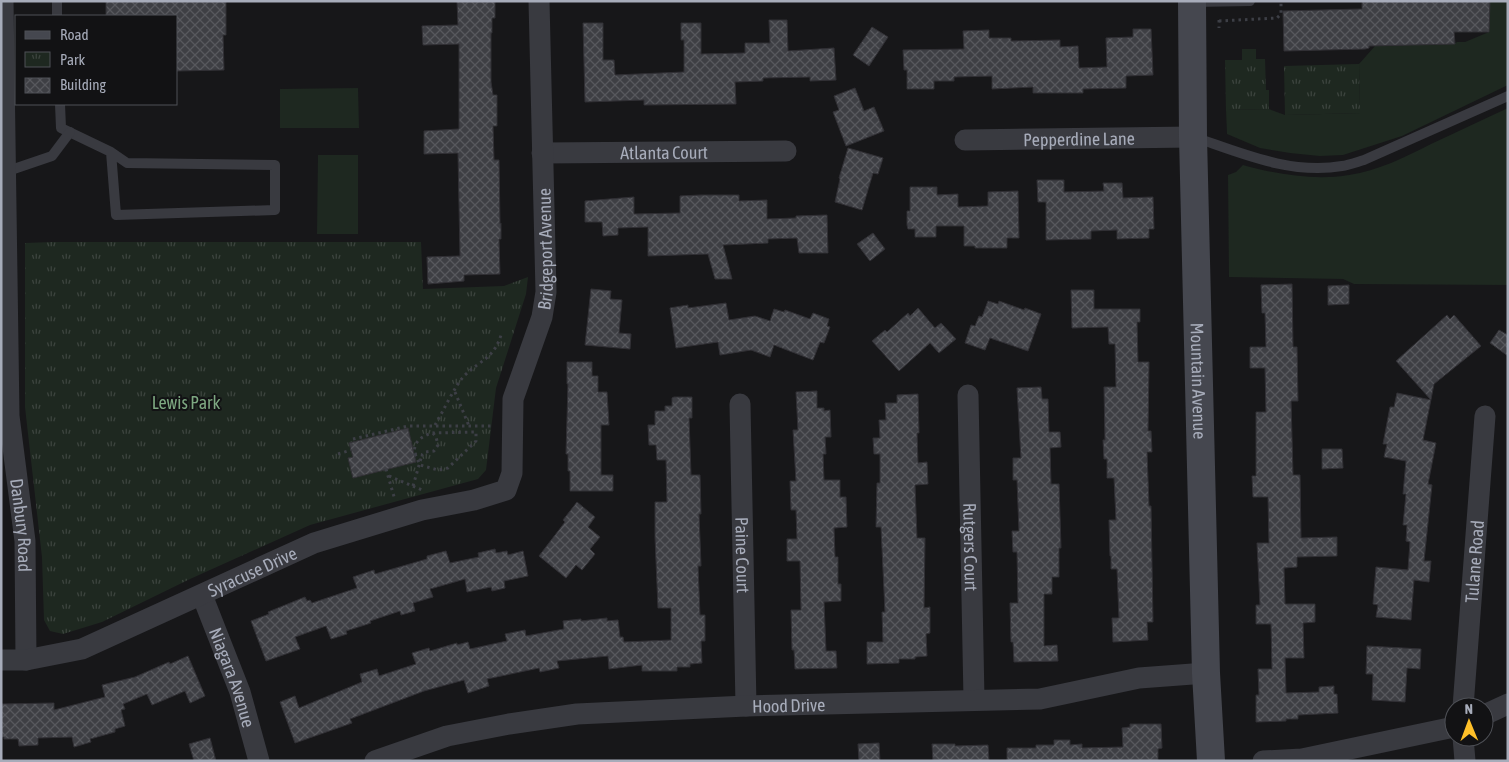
<svg xmlns="http://www.w3.org/2000/svg" width="1509" height="762" viewBox="0 0 1509 762" font-family="'Asap Condensed',sans-serif">
<defs>
<pattern id="park-tufts" width="24" height="20" patternUnits="userSpaceOnUse" patternTransform="scale(1.25)"><rect width="24" height="20" fill="#1e2820"/><path d="M3 7l-1-3M5 7V3M7 7l1-3M15 17l-1-3M17 17v-4M19 17l1-3" fill="none" stroke="#3c443e"/></pattern>
<pattern id="building-cross-hatch" width="8" height="8" patternUnits="userSpaceOnUse" patternTransform="scale(1.25)"><rect width="8" height="8" fill="#3e3f44"/><path d="M0 0l8 8M0 8l8-8" fill="none" stroke="#57585d"/></pattern>
</defs>
<rect width="100%" height="100%" fill="#171719"/>
<g fill="#1e2820">
<path d="M1490 1H1508V85L1402 136 1343 155 1320 156 1290 153 1260 148 1227 134 1226 110 1269 109 1285 115 1360 113 1359 64 1375 46 1454 44 1457 42H1465L1489 32Z"/>
<path d="M358 88 359 128H280V89Z"/>
<path d="M1508 108V285L1354 284 1343 279 1229 277 1228 175 1236 172 1243 165C1275 174 1315 181 1349 175 1378 171 1405 157 1431 144 1457 132 1482 120 1508 108Z"/>
<path d="M318 155H358V234H317Z"/>
</g>
<g fill="url(#park-tufts)">
<path d="M1242 49H1256V59H1265L1266 90H1269V109L1226 110 1225 60H1242Z"/>
<path d="M1359 64 1360 113 1285 115 1284 66Z"/>
<path d="M52 242H421L423 289 504 286 528 277 526 294 496 388 486 470 478 479 310 525 190 579 102 622 63 634 50 631 44 620 42 557 25 407V243Z"/>
</g>
<g fill="url(#building-cross-hatch)" stroke="#313035">
<path d="M106 1H226V35H223L224 70 176 71V16H106Z"/>
<path d="M457 1H495V18H492V33H491V82L493 95H497V126H493L494 160H499L500 224 501 223V239H499L500 274 464 275V281L428 284 427 257 460 256 458 153 424 154V131L459 129V44L423 45 422 26 458 25Z"/>
<path d="M1362 1H1490L1489 32H1454L1455 44 1369 46V48L1365 49 1284 51 1283 11 1362 9Z"/>
<path d="M769 20H787L788 51 834 48 836 80 810 81V77L763 78V81L735 82 736 104 644 105V100L585 102 583 23H603V60H614L615 75 684 72V40H681V23H701V54L745 53V43H770Z"/>
<path d="M872 27 888 37 869 66 853 55Z"/>
<path d="M1133 29H1151L1153 75 1126 76V88L1083 89V93H1033V87L992 89V76L954 77V81H934V89H907V70H904L903 50 964 49 963 31 989 30V38H1011V41L1060 40V47L1078 46 1079 68 1107 67 1106 38 1133 37Z"/>
<path d="M855 88 864 111 874 107 884 131 846 146 833 112 839 110 834 96Z"/>
<path d="M848 148 883 158 878 174 873 173 862 210 835 202 840 179 839 178Z"/>
<path d="M1037 180H1064V192L1104 191 1103 183H1122L1123 198 1153 197 1154 229H1149V238L1117 239V230L1091 231V239L1046 240V202H1038Z"/>
<path d="M910 187H937V195L958 194V207L988 206V192L1018 191 1019 238H1007V248H975V246H964V226H936V237H915V229H908L907 225V211H910Z"/>
<path d="M701 195H739V201L767 200V219L796 218V216L827 215 828 253H799L797 238 768 239V243L723 245 732 279H715L708 254 648 256V227L618 228V235L603 236 602 222H585V201L634 197V214L680 213V196Z"/>
<path d="M873 233 885 249 870 261 857 244Z"/>
<path d="M1292 284 1293 347H1297L1298 401H1291L1293 475H1300L1301 538 1337 537V556L1297 557V567L1284 568 1285 604H1315V622L1303 623 1304 658H1285L1286 693 1319 692V687L1334 686V694H1337L1338 713 1298 715V719H1286V721L1256 722V695H1259L1258 669H1272L1271 624H1256V605H1260L1257 543H1269L1268 497H1253L1252 476H1256V412H1266L1265 368H1250V347H1266L1265 313H1262L1261 285Z"/>
<path d="M1349 285V304L1328 305V286Z"/>
<path d="M591 289 611 291 610 299 622 300 619 333 631 334 630 349 585 345Z"/>
<path d="M1071 290H1094V309H1140V322H1137L1138 362H1149L1148 431H1151L1152 452H1147L1149 506H1151L1153 622H1147L1148 640 1113 642 1112 618H1119L1117 569H1111V556H1110L1109 520H1116L1114 478H1107V459H1104L1103 440H1105L1104 387H1116L1115 344H1109L1108 327 1072 328Z"/>
<path d="M988 301 998 304 999 301 1024 310 1025 308 1041 314 1028 351 990 338 985 350 965 343 971 325 975 326 979 316 982 317Z"/>
<path d="M726 303 729 320 755 316 770 321 774 309 784 312 785 310 810 319 813 313 829 319 827 326 830 327 824 343 820 342 813 360 774 345 770 357 751 350 720 355 718 342 676 348 670 308 688 305V308Z"/>
<path d="M918 308 935 328 941 323 956 339 939 353 930 343 899 371 872 341 885 330 887 332 908 313 910 316Z"/>
<path d="M1447 315 1450 319 1454 315 1481 346 1434 384 1423 440 1436 443 1428 484 1432 485 1424 561H1431L1429 582 1414 580 1411 620 1376 617 1378 605 1373 604 1376 567 1408 570 1410 542 1406 541 1407 525H1403L1406 494H1403L1406 461 1384 457 1387 444H1383L1390 407H1394L1397 393 1431 400 1396 361Z"/>
<path d="M1499 330 1508 335V356L1490 343Z"/>
<path d="M567 362H592V376H598V392H607L609 425H601V475H613V491H570V471H568V454H566L568 384H567Z"/>
<path d="M1041 387 1042 399H1048L1049 432H1060L1061 447 1050 448 1051 484H1059L1061 548H1059V577H1052V594H1044V646L1057 645 1058 661 1014 662 1013 642H1011L1010 603H1018L1017 552H1013L1012 531H1019L1017 480H1013V458H1021L1017 388Z"/>
<path d="M817 391V408H824V411L830 410 831 437H825L826 454H823L824 480H840V497H846L847 527 834 528 835 557H838V584H841V601L824 602 826 651H836L837 668 795 669 794 650H792L791 610H801L800 561H787V539H797L796 510H791L790 481H796L793 430H798L796 392Z"/>
<path d="M918 394 919 433H917L918 463 927 462 928 484 915 485 917 538H925L924 608 930 607V633L926 634 927 656 915 657V659H899V663L867 664V642H883L882 612H885L881 527H876L877 483H880V454H874L873 438H880L879 420H886L885 403H897V395Z"/>
<path d="M674 397H692V418H689L691 475H700L701 514H699L701 566H698L700 615H705V641H701L702 663 690 664V667H677V671H642V665L609 669 608 656 557 661 559 668 540 672 539 668 487 679 489 686 468 693 464 680 424 691 350 719 352 723 295 743 280 702 295 696 299 708 362 682 360 674 377 669 379 676 416 664 412 653 429 648 430 651 457 643V645L468 642 470 649 507 641 505 634 525 630 526 636 564 629 563 621 581 619V621L607 618V621L618 620 620 637H623L624 642 671 640V608H658L655 537V502H667L666 460H657L656 445H649L648 425H655V411H665V406H672V398Z"/>
<path d="M408 428 416 462 353 478 348 458 353 457 349 443Z"/>
<path d="M1322 449H1342L1343 468 1322 469Z"/>
<path d="M577 502 595 517 588 527 600 537 590 549 595 554 582 570 576 565 566 578 539 556 565 522 563 520Z"/>
<path d="M495 549 496 553 507 551 508 555 523 551 528 576 504 581 505 588 492 591 491 587 467 592 465 579 430 589 433 597 413 603 415 611 401 615 400 611 370 621 371 623 346 631 347 634 331 639 326 626 295 637 300 649 266 661 251 621 269 614 268 612 305 597 307 601 310 600 312 603 357 588 353 577 374 570 375 574 427 559V556L446 551 450 563 479 557 478 553Z"/>
<path d="M1367 646 1421 649 1420 669 1407 668 1405 702 1372 700 1373 674H1366Z"/>
<path d="M188 656 205 696 190 703 185 691 152 705 147 694 123 704 125 709 121 710 125 726 115 729V732L90 739 91 742 74 747 72 737 38 738V745L19 746 18 739H4V737H1V704L54 703V710L105 697 102 685 135 677 169 662 170 664Z"/>
<path d="M1130 724H1161L1162 748 1158 749V761H1007V748H1036V745H1054V740H1070V745L1082 744V748L1123 747 1122 728 1130 727Z"/>
<path d="M210 738 216 761H194L189 744Z"/>
<path d="M879 743 880 761H859L858 744Z"/>
<path d="M932 744H955V746L988 745 989 761H933Z"/>
</g>
<g fill="none" stroke-linecap="round" stroke-linejoin="round">
<g stroke="#3d3f46" stroke-width="3" stroke-dasharray="2.5 4" stroke-linecap="butt">
<path d="M1219 20V28"/>
<path d="M1219 21 1277 18 1281 14V1"/>
<path d="M455 392 469 426"/>
<path d="M435 425C443 412 455 385 465 375 483 358 494 359 502 332"/>
<path d="M433 433 436 437 438 445 434 451 425 452 422 455 415 454C412 442 423 435 433 433Z"/>
<path d="M353 439 408 426H494"/>
<path d="M338 454 351 450"/>
<path d="M415 454 420 465 438 470 448 468 476 441V432L433 433"/>
<path d="M386 469 395 500"/>
<path d="M389 476 422 490"/>
<path d="M413 486 422 455"/>
</g>
<g stroke="#393a40" stroke-width="10">
<path d="M57 1V16"/>
<path d="M1193 2 1250 1"/>
<path d="M60 104 61 128 111 152 127 163 275 165V210L116 215 111 152"/>
<path d="M1194 137C1241 153 1291 175 1342 166 1349 165 1357 162 1364 160L1508 96"/>
<path d="M5 172 52 156 70 132"/>
</g>
<g stroke="#393a40" stroke-width="21">
<path id="s1" d="M3 1 9 416 25 541 26 660"/>
<path id="s2" d="M965 140 1193 137"/>
<path id="s3" d="M542 153 786 151"/>
<path id="s4" d="M968 395 974 699"/>
<path id="s5" d="M740 404 746 706"/>
<path id="s6" d="M202 595 240 692 259 761"/>
<path id="s7" d="M1 660H26L82 649 314 543 422 510 474 500 506 490 512 473 513 399 542 317 546 292 539 1"/>
<path id="s8" d="M1463 707 1485 416"/>
<path d="M1484 715 1508 704"/>
<path d="M1463 737 1465 761"/>
<path id="s9" d="M375 761 447 736 509 724 577 714 746 706 1040 699 1139 678 1206 673"/>
<path d="M1263 761 1302 759 1454 727"/>
</g>
<path stroke="#45474f" stroke-width="28" id="s10" d="M1192 1 1193 137 1206 673 1211 761"/>
</g>
<g text-anchor="middle" dominant-baseline="central" stroke-width="4" stroke-linejoin="round" paint-order="stroke">
<g font-size="18" fill="#a7acba" stroke="#121214">
<text stroke="none"><textPath href="#s2" startOffset="114">Pepperdine Lane</textPath></text>
<text stroke="none"><textPath href="#s3" startOffset="122">Atlanta Court</textPath></text>
<text stroke="none"><textPath href="#s7" startOffset="784">Bridgeport Avenue</textPath></text>
<text stroke="none"><textPath href="#s10" startOffset="380">Mountain Avenue</textPath></text>
<text stroke="none"><textPath href="#s1" startOffset="525">Danbury Road</textPath></text>
<text stroke="none"><textPath href="#s4" startOffset="152">Rutgers Court</textPath></text>
<text stroke="none"><textPath href="#s5" startOffset="151">Paine Court</textPath></text>
<text stroke="none"><textPath href="#s8" startOffset="146">Tulane Road</textPath></text>
<text stroke="none"><textPath href="#s7" startOffset="269">Syracuse Drive</textPath></text>
<text stroke="none"><textPath href="#s6" startOffset="88">Niagara Avenue</textPath></text>
<text stroke="none"><textPath href="#s9" startOffset="420">Hood Drive</textPath></text>
</g>
<g font-size="18" fill="#7da781" stroke="#121214">
<text x="186" y="402">Lewis Park</text>
</g>
</g>
<rect width="1509" height="762" fill="none" stroke="#a7acba" stroke-width="5"/>
<rect x="15" y="15" width="162" height="90" fill="#121214" stroke="#4e5056"/>
<rect x="25" y="31" width="25" height="8" fill="#45474f" stroke="#4e5056"/>
<text x="60" y="40" font-size="15" fill="#a7acba">Road</text>
<rect x="25" y="52" width="25" height="15" fill="url(#park-tufts)" stroke="#4e5056"/>
<text x="60" y="65" font-size="15" fill="#a7acba">Park</text>
<rect x="25" y="78" width="25" height="15" fill="url(#building-cross-hatch)" stroke="#4e5056"/>
<text x="60" y="90" font-size="15" fill="#a7acba">Building</text>
<g transform="translate(1469 722) rotate(359)"><circle r="24" fill="#121214" stroke="#4e5056"/>
<path d="M0-4L9 19L0 12L-9 19Z" fill="#ffc029"/>
<text y="-8" font-size="14" font-weight="bold" text-anchor="middle" fill="#a7acba">N</text>
</g>
</svg>
